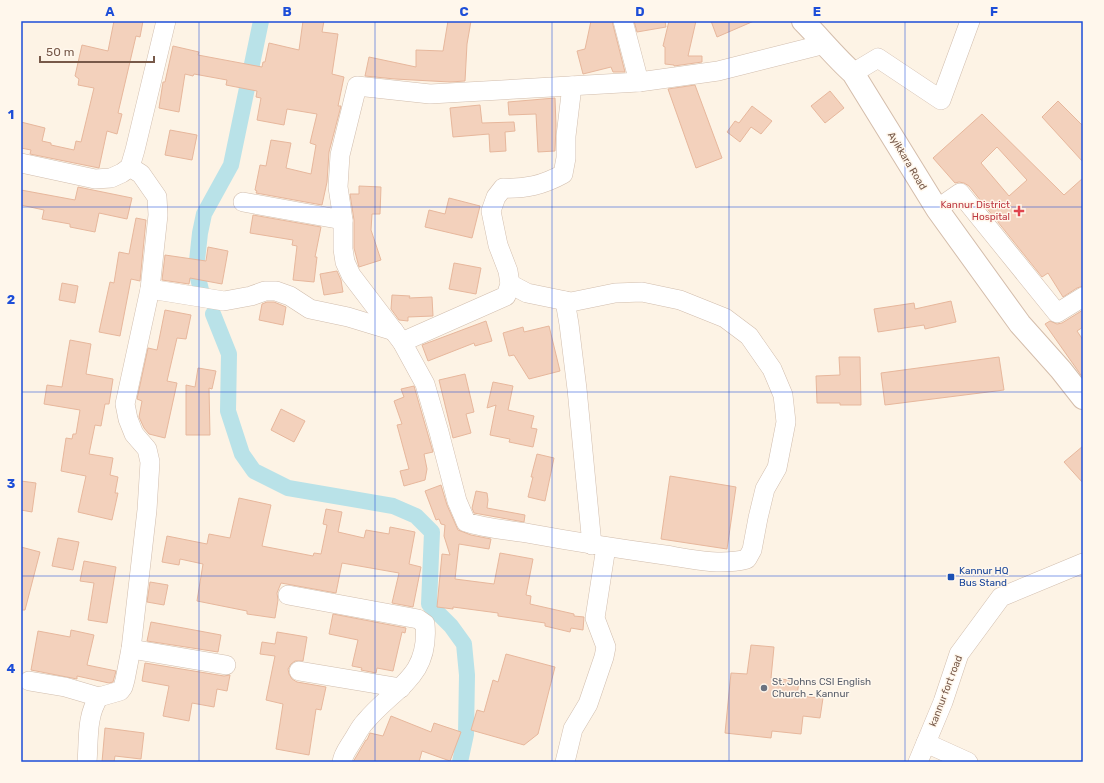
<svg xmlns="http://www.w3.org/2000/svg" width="1104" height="783" viewBox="0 0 1104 783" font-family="Rubik,sans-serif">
<rect width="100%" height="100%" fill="#fdf3e5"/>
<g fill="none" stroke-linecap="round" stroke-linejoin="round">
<g stroke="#b9e2e8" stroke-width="16">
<path d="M201 290 196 270 200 233 204 214 231 165 261 21"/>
<path d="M213 314 229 354 228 411 242 454 254 471 288 488 393 506 416 516 432 532 429 604 451 626 464 644 467 675 466 734 460 762"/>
</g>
</g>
<g fill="#f3d1bc" stroke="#e7b79c" fill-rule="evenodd">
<path d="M114 21H143L140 37 136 36 118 113 122 114 117 134 107 131 99 168 30 154 31 150 21 148V122L45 128 42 141 51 143V145L74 150 76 141 81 142 94 88 78 85 79 79 75 76 82 45 108 51Z"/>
<path d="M303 21H324L322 32 338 34 332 74 344 77 338 106H341L329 152 327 182 322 205 256 193 257 191 255 190 260 165 266 166 271 140 291 143 286 168 311 174 316 145 310 143 317 114 287 109 284 125 257 120 261 98 256 97 257 91 226 85 227 80 194 74 193 76 185 74 179 112 159 108 163 82H165L173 46 199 52 198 55 262 67 263 62H265L269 43 299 50Z"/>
<path d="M448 21H471L467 44 465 81 450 82 395 79 365 76 369 57 416 67V50L443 51Z"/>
<path d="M591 21H612L625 72H613L611 67 583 74 577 51 585 49Z"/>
<path d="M634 21H665L666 27 637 32Z"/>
<path d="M669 21H696L688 56H702V62L674 66V65L665 64V47L663 46Z"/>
<path d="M711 21H754L717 37Z"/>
<path d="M695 85 722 158 696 168 668 89Z"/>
<path d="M830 91 844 108 825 123 811 106Z"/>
<path d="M555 98 556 126 555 151 538 152 536 114 509 115 508 102Z"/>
<path d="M1058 101 1083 126V162L1042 117Z"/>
<path d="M480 105 482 123 514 122 515 131 505 132 506 151 490 152 489 134 453 137 450 108Z"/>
<path d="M752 106 772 121 761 134 751 127 740 142 727 132 735 121 739 123Z"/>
<path d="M982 114 1064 195 1083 178V286L1077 288 1063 297 1048 273 1042 277 969 186 964 183 959 182 955 183 933 158ZM997 147 1027 180 1009 196 981 163Z"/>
<path d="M170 130 197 135 192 160 165 155Z"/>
<path d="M359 186 381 187 380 214H372L371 230 381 260 359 267 354 248V220L350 194H359Z"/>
<path d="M78 187 132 198 127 219 99 213 95 232 70 227V224L42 219 44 210 21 205V190L75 200Z"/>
<path d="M449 198 480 206 472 238 425 227 429 210 445 214Z"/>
<path d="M253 215 321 227 315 257H317L314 282 293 280 297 246 292 245 293 240 250 233Z"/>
<path d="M136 218 146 220 140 281 131 279 120 336 99 332 110 282 114 283 119 252 129 254Z"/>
<path d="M208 247 228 251 222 284 190 278 189 284 162 280 165 255 206 261Z"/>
<path d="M454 263 481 268 476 294 449 289Z"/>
<path d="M337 271 341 280 343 292 324 295 320 274Z"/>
<path d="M62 283 78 286 75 303 59 300Z"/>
<path d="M392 295 410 296 409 298 432 297 433 316 408 317V321L399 320 391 309Z"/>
<path d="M951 301 956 322 925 329 924 325 878 332 874 309 914 303 915 309Z"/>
<path d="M267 302H274L286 307 283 325 259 320 262 304Z"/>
<path d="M165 310 191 315 186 339 177 338 167 381 177 383 165 438 149 434 144 428 139 417 142 401 137 399 148 348 157 350Z"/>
<path d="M1083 310V327L1077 331 1083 340V378L1045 324 1050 321 1057 324 1062 323Z"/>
<path d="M486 321 492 341 475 346 474 343 428 361 422 345Z"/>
<path d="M549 326 560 371 529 379 514 355 509 356 503 333 523 327 524 332Z"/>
<path d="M70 340 91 344 86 374 113 379 109 404H105L101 426 95 425 89 454 113 458 110 475 118 477 115 493H118L112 520 78 512 86 476 61 471 66 438 72 439 73 434H76L80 410 44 404 47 385 62 387Z"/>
<path d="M839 357H860L861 405H840V403H817L816 376 840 375Z"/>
<path d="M999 357 1004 390 885 405 881 373Z"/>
<path d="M198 368 216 371 212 389 209 388 210 435H186V385L195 387Z"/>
<path d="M465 374 474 412 466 414 471 433 453 438 439 380Z"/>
<path d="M493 382 513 386 508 410 534 416 531 428 537 429 533 447 509 442 510 439 490 435 496 405 487 408Z"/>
<path d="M414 386 433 452 424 454 427 469 425 480 404 486 400 471 409 469 397 425 402 424 394 401 404 397 401 389Z"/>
<path d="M281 409 305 421 294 442 271 430Z"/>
<path d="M1083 446V483L1064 462Z"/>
<path d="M537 454 554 458 545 501 528 497 533 477H531Z"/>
<path d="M670 476 736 487 727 549 661 539Z"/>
<path d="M21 481 36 483 32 512 21 510Z"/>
<path d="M441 485 447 505 458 530 471 535 491 539 489 549 459 544 455 579 494 584 500 553 533 559 526 595 531 596 530 604 574 614V616L584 617 583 630 571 628 570 632 545 626V623L498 616V613L453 607V609L437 607 442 554 450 555 444 536 445 525 441 524 439 519 436 520 425 491Z"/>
<path d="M476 491 487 493 488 500 487 508 525 515 524 522 474 513 472 508Z"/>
<path d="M239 498 271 505 262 546 313 556 314 553 321 554 327 525 323 524 326 509 342 512 338 532 364 538 366 530 389 534 390 527 415 532 409 564 421 567 413 607 392 603 399 573 342 563 336 593 281 583 277 593 278 600 275 618 247 614V611L197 601 203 564 180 559 179 565 162 562 167 536 207 544 209 534 230 538Z"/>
<path d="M58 538 79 542 73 570 52 566Z"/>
<path d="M21 547 40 552 25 610H21Z"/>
<path d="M84 561 116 567 107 623 88 620 94 583 80 581Z"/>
<path d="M150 582 168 585 164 605 147 602Z"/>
<path d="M333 614 406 628 405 633 402 632 393 671 377 668 376 673 361 670 362 668 352 666 358 640 329 634Z"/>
<path d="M151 622 221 635 218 652 147 641Z"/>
<path d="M71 630 94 635 87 665 116 671 113 682 109 683 77 676V679L31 670 38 631 70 637Z"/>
<path d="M277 632 307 637 303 661H295L291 664 288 669 289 674 292 679 297 682 326 687 321 710 316 709 309 755 276 749 283 704 266 700 275 656 260 654 262 642 275 644Z"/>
<path d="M751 645 774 647 771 678 799 681 797 696 823 698 820 718 803 716 801 734 772 731 771 738 725 733 731 673 747 674Z"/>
<path d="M506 654 555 667 538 734 524 745 471 730 477 710 484 712 493 680 498 682Z"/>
<path d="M145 663 224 676 230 675 227 691 217 689 214 707 192 703 189 721 163 716 169 686 142 681Z"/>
<path d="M391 716 431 732 434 723 461 732 450 761 422 751 419 762H353L366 740H367L370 733 383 736Z"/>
<path d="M105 728 144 733 141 759 115 756 114 762H102Z"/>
</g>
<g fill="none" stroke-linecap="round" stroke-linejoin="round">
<g stroke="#d1bdad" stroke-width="20">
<g id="minor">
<path d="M623 21 639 82"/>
<path d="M853 73 878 58 941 100 970 21"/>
<path d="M21 163 95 179 111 178 122 173 130 167 135 150 166 21"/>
<path d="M243 202 343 220 338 187 340 155 357 86 430 94 639 82 718 71 825 44"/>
<path d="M937 209 960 193 1057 313 1083 297"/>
<path d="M343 220V249L345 262 351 275 402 342 425 384 439 432 457 501 466 522C487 529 510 530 532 534 576 542 621 549 665 555 691 559 720 566 747 559L752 550 758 518 765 489 777 468 786 422 783 395 772 369 749 336 725 318 680 300 642 292 615 293 571 302 527 293 510 284"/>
<path d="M150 289 224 301 251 296 265 291H276L290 296 310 309 348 317 394 331"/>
<path d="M565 301 569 324 577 389 592 545"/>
<path d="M402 342 506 296 510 284 508 271 498 245 491 211 496 197 503 188C526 189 543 185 563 174L566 158V136L572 86"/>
<path d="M288 595 418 619 425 624C430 678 394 687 365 722 360 727 357 734 353 740 349 747 343 754 342 762"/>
<path d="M131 649 226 665"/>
<path d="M299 671 401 688"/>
<path d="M29 681 65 687 99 697"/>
<path d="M926 743 968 762"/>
<path d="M87 762C89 740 86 716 99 697L120 691 123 687 125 680 131 649 147 510 150 462 147 449 134 434 128 419 125 404 150 289 158 215 157 197 141 174 130 167"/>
<path d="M565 762 573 729 588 704 604 657 606 647 595 618 606 547"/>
<path d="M918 762 943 702 959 654 1001 597 1083 563"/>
</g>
</g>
<g stroke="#d4bdab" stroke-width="24">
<path id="secondary" d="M803 21C820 38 835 57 853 73L937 209 1020 324 1061 370 1083 398"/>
</g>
<use href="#minor" stroke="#fff" stroke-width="19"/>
<use href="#secondary" stroke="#fff" stroke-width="22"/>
</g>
<path fill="none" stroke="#1d4ed8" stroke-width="1" stroke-opacity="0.55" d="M199 21V762M375 21V762M552 21V762M729 21V762M905 21V762M21 207H1083M21 392H1083M21 576H1083"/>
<path fill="#e0444e" stroke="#fff7ec" stroke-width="1.5" d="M1017 205h4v4h4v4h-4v4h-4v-4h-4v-4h4z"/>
<rect fill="#1a4fb4" stroke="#fff7ec" stroke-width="1.5" x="947" y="573" width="8" height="8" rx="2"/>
<circle fill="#6b7280" stroke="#fff7ec" stroke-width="1.5" cx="764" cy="688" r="4"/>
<g text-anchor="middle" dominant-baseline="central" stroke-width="3" stroke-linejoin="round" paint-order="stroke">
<g font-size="10" fill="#775949" stroke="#fff7ec">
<text transform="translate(907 161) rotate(59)">Ayikkara Road</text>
<text transform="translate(946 691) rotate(-69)">kannur fort road</text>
</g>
<g font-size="10" fill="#be3a42" stroke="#fff7ec" text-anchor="end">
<text x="1010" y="205">Kannur District<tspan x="1010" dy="12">Hospital</tspan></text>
</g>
<g font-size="10" fill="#164399" stroke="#fff7ec" text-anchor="start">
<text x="959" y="571">Kannur HQ<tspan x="959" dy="12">Bus Stand</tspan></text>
</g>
<g font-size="10" fill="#5b616d" stroke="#fff7ec" text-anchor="start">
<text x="772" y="682">St. Johns CSI English<tspan x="772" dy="12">Church - Kannur</tspan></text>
</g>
</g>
<rect width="1104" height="783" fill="none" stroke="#fff7ec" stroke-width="44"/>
<path d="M40 56v6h114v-6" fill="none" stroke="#775949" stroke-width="2"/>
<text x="46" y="56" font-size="12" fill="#775949" stroke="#fff7ec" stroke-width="3" paint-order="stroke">50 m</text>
<rect x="22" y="22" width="1060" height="739" fill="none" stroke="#1d4ed8" stroke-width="1.5"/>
<g font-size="13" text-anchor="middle" font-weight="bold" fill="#1d4ed8">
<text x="110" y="16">A</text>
<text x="287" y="16">B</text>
<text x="464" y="16">C</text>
<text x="640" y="16">D</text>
<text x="817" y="16">E</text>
<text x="994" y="16">F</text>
<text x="11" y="119">1</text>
<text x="11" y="304">2</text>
<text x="11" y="488">3</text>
<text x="11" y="673">4</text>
</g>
</svg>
